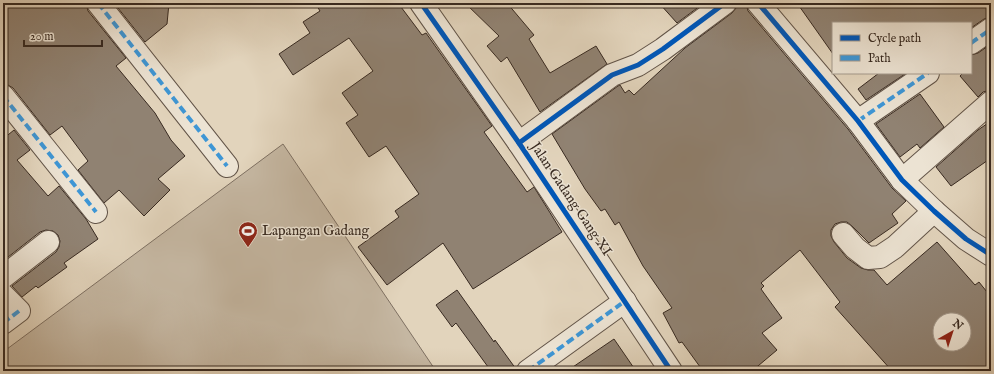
<svg xmlns="http://www.w3.org/2000/svg" width="994" height="374" viewBox="0 0 994 374" font-family="'IM FELL English',serif">
<rect width="100%" height="100%" fill="#e2d4bc"/>
<filter id="stains"><feTurbulence type="fractalNoise" baseFrequency=".005" numOctaves="4"/><feColorMatrix values="0 0 0 0 .2 0 0 0 0 .09 0 0 0 0 .02 0 0 0 .5 -.17"/></filter>
<radialGradient id="worn" r=".72"><stop offset=".6" stop-color="#630" stop-opacity="0"/><stop offset="1" stop-color="#630" stop-opacity=".3"/></radialGradient>
<path fill="#c5b7a2" stroke="#7e7062" d="M283 144 436 371H3V352Z"/>
<g fill="#908272" stroke="#382a21" fill-rule="evenodd">
<path d="M3 3H86L88 11 126 58 116 66 155 113 171 140 185 156 158 179 170 190 144 216 119 190 104 203 78 170 88 161 62 126 50 135 13 88 8 85 3 84Z"/>
<path d="M114 3H169L167 24 145 42Z"/>
<path d="M315 3H398L422 35 426 33 492 126 484 132 527 192 534 187 562 232 473 289 443 243 387 285 358 247 399 217 395 211 419 194 386 146 369 157 346 123 358 115 342 93 373 71 349 38 293 75 279 54 310 33 303 22 320 11Z"/>
<path d="M465 3H507L534 35 529 39 550 73 596 46 607 64 540 112 507 57 501 62 487 46 499 36Z"/>
<path d="M659 3H704L677 23Z"/>
<path d="M737 3H746L748 11 848 129 892 188 906 201 892 214 898 223 869 243 852 226 847 222H841L835 224 831 230V236L834 242 847 258 861 268 868 270H874L887 285 937 242 975 285 979 282 991 297V371H892L835 307 840 302 800 250 761 283 764 286 761 289 782 318 762 333 777 350 752 371H703L682 342 679 343 663 313 672 308 643 266 619 222 615 225 605 209 601 211 585 189 552 134 618 86 620 85 625 93 629 90 634 95 685 48 732 13 736 8ZM940 320H964V344H940Z"/>
<path d="M797 3H991V17L984 19 971 28V23H833V54Z"/>
<path d="M991 44V90L983 92 978 97 960 76 963 73H971V55L978 53Z"/>
<path d="M879 73 905 74 866 100 858 89Z"/>
<path d="M920 94 944 127 920 148 917 144 900 157 876 124Z"/>
<path d="M991 121V158L951 186 936 167 978 130Z"/>
<path d="M14 130 30 150 17 160 48 196 59 186 86 219 98 239 64 263 67 267 38 288 36 286 22 297 12 286 56 252 59 247 60 241 58 235 53 231 46 230 40 232 3 261V139Z"/>
<path d="M457 290 494 342 495 340 516 369V371H491L456 323 452 327 436 305Z"/>
<path d="M614 339 636 371H567Z"/>
</g>
<g fill="none" stroke-linecap="round" stroke-linejoin="round">
<g stroke="#625448" stroke-width="24">
<g id="minor">
<path d="M98 3 227 166"/>
<path d="M421 3 519 143 671 371"/>
<path d="M758 3 858 121 902 180 934 211 966 239 991 255"/>
<path d="M971 43 991 29"/>
<path d="M3 96 96 212"/>
<path d="M858 121 928 73"/>
<path d="M519 143 612 75 638 65 663 49 725 3"/>
<path d="M902 180 991 102"/>
<path d="M843 234 855 248 868 258 880 257 895 247 934 211"/>
<path d="M3 277 48 242"/>
<path d="M3 295 19 311 3 323"/>
<path d="M528 371 625 301"/>
</g>
</g>
<use href="#minor" stroke="#ece3d3" stroke-width="22"/>
<g stroke="#3e96d5" stroke-width="4" stroke-dasharray="8 4" stroke-linecap="butt">
<path d="M98 3 227 166"/>
<path d="M971 43 991 29"/>
<path d="M3 96 96 212"/>
<path d="M858 121 928 73"/>
<path d="M3 323 19 311"/>
<path d="M528 371 625 301"/>
</g>
<g stroke="#ece3d3" stroke-width="8">
<g id="cycleway">
<path d="M421 3 519 143 671 371"/>
<path d="M758 3 858 121 902 180 934 211 966 239 991 255"/>
<path d="M519 143 612 75 638 65 663 49 725 3"/>
</g>
</g>
<use href="#cycleway" stroke="#0057b8" stroke-width="5"/>
</g>
<defs>
<g id="stadium-pin" transform="scale(1)"><path d="M0 17L-7.5 6A9.5 9.5 0 1 1 7.5 6Z" fill="#8f2418" stroke="#ece3d3"/><path d="M0-5a6.5 5 0 1 0 0 10a6.5 5 0 1 0 0-10ZM-3.5-1.8h7v3.6h-7Z" fill="#fff"/></g>
</defs>
<g fill-rule="evenodd">
<use href="#stadium-pin" x="248" y="231"/>
</g>
<g text-anchor="middle" dominant-baseline="central" stroke-width="3" stroke-linejoin="round" paint-order="stroke">
<g font-size="14" fill="#382a21" stroke="#ece3d3">
<text transform="translate(571 199) rotate(56)">Jalan Gadang Gang XI</text>
</g>
<g font-size="14" fill="#382a21" stroke="#ece3d3" text-anchor="start">
<text x="262" y="231">Lapangan Gadang</text>
</g>
</g>
<rect width="994" height="374" fill="none" stroke="#e2d4bc" stroke-width="16"/>
<rect x="4" y="4" width="986" height="366" fill="none" stroke="#382a21" stroke-width="2"/>
<rect x="8" y="8" width="978" height="358" fill="none" stroke="#382a21"/>
<rect x="832" y="22" width="140" height="52" fill="#ece3d3" stroke="#a4998c"/>
<rect x="840" y="35" width="20" height="6" fill="#0057b8" stroke="#a4998c"/>
<text x="868" y="42" font-size="12" fill="#382a21">Cycle path</text>
<rect x="840" y="55" width="20" height="6" fill="#3e96d5" stroke="#a4998c"/>
<text x="868" y="62" font-size="12" fill="#382a21">Path</text>
<g transform="translate(952 332) rotate(39)"><circle r="19" fill="#ece3d3" stroke="#a4998c"/>
<path d="M0-3L7 15L0 10L-7 15Z" fill="#8f2418"/>
<text y="-6" font-size="11" font-weight="bold" text-anchor="middle" fill="#382a21">N</text>
</g>
<path d="M24 40v6h78v-6" fill="none" stroke="#382a21" stroke-width="2"/>
<text x="30" y="40" font-size="12" fill="#382a21" stroke="#ece3d3" stroke-width="3" paint-order="stroke">20 m</text>
<rect width="100%" height="100%" filter="url(#stains)"/>
<rect width="100%" height="100%" fill="url(#worn)"/>
</svg>
